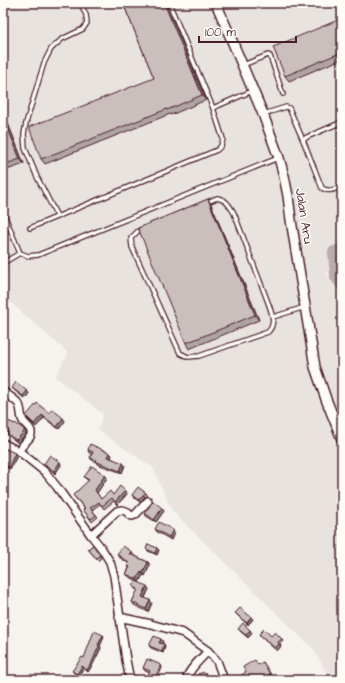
<svg xmlns="http://www.w3.org/2000/svg" width="345" height="683" viewBox="0 0 345 683" font-family="'Architects Daughter',sans-serif">
<rect width="100%" height="100%" fill="#f6f3ef"/>
<filter id="ink" filterUnits="userSpaceOnUse"><feTurbulence type="fractalNoise" baseFrequency=".025" numOctaves="2"/><feDisplacementMap in="SourceGraphic" scale="8" xChannelSelector="R" yChannelSelector="G"/><feConvolveMatrix kernelMatrix="1 2 1 2 8 2 1 2 1" color-interpolation-filters="sRGB"/></filter>
<g filter="url(#ink)">
<path fill="#e9e3e0" d="M3 3H342V239L339 240 327 274 342 298V680H331L313 649 172 511 153 468 98 430 103 414 55 377 68 353 3 296Z"/>
<g fill="none" stroke-linecap="round" stroke-linejoin="round">
<path stroke="#bbabac" stroke-width="12" d="M342 249 334 252 336 277 342 285"/>
<g stroke="#4a1f2b" stroke-width="6">
<g id="service">
<path d="M243 65 268 55 270 56 283 94"/>
<path d="M213 108 252 91"/>
<path d="M264 114 286 107 289 108 303 140 307 137 342 122"/>
<path d="M303 140 322 188C329 193 335 189 342 186"/>
<path d="M217 198C227 200 229 205 234 213L269 305C272 314 276 324 268 332L199 356 188 357 180 353 132 247 131 238 138 231Z"/>
<path d="M3 212 20 253 28 256 38 255 278 158"/>
<path d="M57 216 37 177 25 148 24 134 26 123 44 63 51 49 62 39 83 29 87 23 86 15 82 6 79 3"/>
<path d="M30 228 217 150 221 146 223 139 213 108 169 3"/>
<path d="M3 263 20 253"/>
<path d="M273 317 305 307"/>
</g>
</g>
<g stroke="#4a1f2b" stroke-width="10">
<g id="minor">
<path d="M3 391C8 395 14 399 18 403 22 408 20 416 23 421 27 427 34 429 30 437L18 451"/>
<path d="M3 443 20 452 45 472 57 487 91 535 102 549 110 562 114 576 126 660 130 680"/>
<path d="M91 535 117 511 122 510 126 511 130 515 132 516 135 515 148 501"/>
<path d="M119 617 151 624 183 633 208 651 217 661 224 680"/>
<path d="M189 680 187 677C191 667 201 659 208 651"/>
</g>
</g>
<g stroke="#4a1f2b" stroke-width="12">
<path id="tertiary" d="M216 3 263 114 279 158 284 176 288 196 291 220 315 367 326 399 342 439"/>
</g>
<use href="#service" stroke="#fdfcf7" stroke-width="3.5"/>
<use href="#minor" stroke="#fdfcf7" stroke-width="7"/>
<use href="#tertiary" stroke="#fdfcf7" stroke-width="9"/>
</g>
<g fill="#afa4a3" stroke="#4a1f2b">
<path d="M123 3H166L206 100 171 115 170 114 45 164 41 159 154 78Z"/>
<path d="M338 20 342 26V59L289 81 285 76Z"/>
<path d="M7 121 24 164 7 170 3 165Z"/>
<path d="M211 204 259 320 189 349 186 343Z"/>
<path d="M12 388 29 393 25 399 14 390Z"/>
<path d="M49 413 65 421 59 429 44 418 36 427 28 419 26 416Z"/>
<path d="M3 419 24 429 26 432V434L18 443 9 436 7 434 8 432 3 430Z"/>
<path d="M88 450 112 455 111 458 125 465 122 473 97 464 96 462 92 460 90 458 92 454 89 453Z"/>
<path d="M3 455 17 456 10 469 3 466Z"/>
<path d="M60 462 61 465 55 474 46 466 44 464Z"/>
<path d="M105 475 107 478 97 493 101 499 125 491 127 494 117 505 114 501 104 509 100 504 92 510 98 517 92 522 85 512 84 508 73 495 89 481 86 479 84 477Z"/>
<path d="M146 493 148 496 145 497 140 502 134 498 132 495Z"/>
<path d="M164 511 156 522 146 516 145 513Z"/>
<path d="M155 529 173 530 174 533 171 540 157 532Z"/>
<path d="M93 545 101 558 98 561 88 549Z"/>
<path d="M157 548 159 550 157 555 148 551 146 549Z"/>
<path d="M132 552 133 554V555L148 562 150 565 145 576 143 575 139 582 128 576 126 574 129 568 128 566 129 564 119 557 117 554Z"/>
<path d="M133 586 149 589 145 598 152 603 148 612 134 605 132 602 138 590 135 589Z"/>
<path d="M235 613 253 619 248 625 237 615Z"/>
<path d="M238 629 252 633 248 638 240 631Z"/>
<path d="M259 634 282 639 283 641 280 644 281 646 277 651 261 637Z"/>
<path d="M103 635 104 637 100 646 101 648 93 664 88 672 83 668 79 676 74 673 72 671 84 658Z"/>
<path d="M161 639 163 642 162 644H164L165 647 163 653 151 648 149 646Z"/>
<path d="M263 662 272 676 266 680H242L258 665Z"/>
<path d="M161 665 162 668 150 673 145 671 143 668Z"/>
</g>
<g fill="#8e8685" stroke="#4a1f2b">
<path d="M164 3H166L206 100 202 95Z"/>
<path d="M338 20 342 25V30Z"/>
<path d="M3 116 7 121 24 164 20 159Z"/>
<path d="M208 199 211 204 259 320 255 315Z"/>
<path d="M27 391 29 393 25 399 23 396Z"/>
<path d="M42 415 44 418 36 427 34 424Z"/>
<path d="M63 418 65 421 59 429 57 427Z"/>
<path d="M24 429 26 432V434L18 443 16 440Z"/>
<path d="M15 453 17 456 10 469 9 467Z"/>
<path d="M110 453 112 455 110 460 108 457Z"/>
<path d="M60 462 61 465 55 474 54 471Z"/>
<path d="M123 463 125 465 122 473 120 471Z"/>
<path d="M105 475 107 478 97 493 95 490Z"/>
<path d="M125 491 127 494 117 505 115 502Z"/>
<path d="M143 495 145 497 140 502 138 500Z"/>
<path d="M162 508 164 511 156 522 154 520Z"/>
<path d="M173 530 174 533 171 540 169 537Z"/>
<path d="M157 548 159 550 157 555 155 553Z"/>
<path d="M148 562 150 565 145 576 143 573Z"/>
<path d="M141 572 143 575 139 582 137 579Z"/>
<path d="M147 586 149 589 144 599 142 597Z"/>
<path d="M150 600 152 603 148 612 146 609Z"/>
<path d="M251 617 253 619 248 625 247 623Z"/>
<path d="M250 630 252 633 248 638 246 635Z"/>
<path d="M103 635 104 637 100 646 101 648 93 664 88 672 87 670Z"/>
<path d="M161 639 163 642 161 645 159 643Z"/>
<path d="M164 644 165 647 163 653 162 651Z"/>
<path d="M279 644 281 646 277 651 275 648Z"/>
<path d="M161 665 162 668 157 680H154Z"/>
<path d="M82 666 83 668 79 676 77 674Z"/>
<path d="M211 677 213 679V680H209Z"/>
</g>
<g fill="#cbbfbe" stroke="#4a1f2b">
<path d="M123 3H164L202 95 167 110V109L41 159 29 127 154 78Z"/>
<path d="M338 20 342 30V52L285 76 273 47Z"/>
<path d="M3 116 20 159 3 165Z"/>
<path d="M208 199 255 315 186 343 138 228Z"/>
<path d="M16 382 27 391 23 396 12 388Z"/>
<path d="M37 403 49 413 52 409 63 418 57 427 42 415 34 424 26 416Z"/>
<path d="M3 419 15 424V423L24 429V432L16 440 7 434 9 431 3 428Z"/>
<path d="M90 444 110 453 108 457 123 463 120 471 95 461 96 460 90 458 93 452 88 450Z"/>
<path d="M6 449 15 453 9 467 3 464V455Z"/>
<path d="M50 455 60 462 54 471 44 464Z"/>
<path d="M92 466 105 475 95 490 101 499 110 491 113 495 120 486 125 491 115 502 112 498 102 506 99 502 90 508 96 515 91 519 83 510 85 508 73 495 89 480 84 477Z"/>
<path d="M138 487 146 493 143 495 138 500 132 495Z"/>
<path d="M153 501 162 508 154 520 145 513Z"/>
<path d="M159 522 173 530 169 537 155 529Z"/>
<path d="M148 544 157 548 155 553 146 549Z"/>
<path d="M93 545 100 555 96 558 88 549Z"/>
<path d="M123 546 132 552 130 554 148 562 143 573 141 572 137 579 126 574 130 567 128 566 129 563 117 554Z"/>
<path d="M136 581 147 586 142 597 150 600 146 609 132 602 138 589 133 586Z"/>
<path d="M240 608 251 617 247 623 235 613Z"/>
<path d="M243 623 250 630 246 635 238 629Z"/>
<path d="M264 629 271 636 275 632 282 639 278 642 279 644 275 648 259 634Z"/>
<path d="M94 631 103 635 98 645 99 646 92 662 87 670 82 666 77 674 72 671 82 657 84 658Z"/>
<path d="M154 636 161 639 159 643 164 644 162 651 149 646Z"/>
<path d="M147 659 161 665 154 680H146L150 671 143 668Z"/>
<path d="M255 660 258 665 263 662 270 674 259 680H242L240 676 246 672 243 667Z"/>
<path d="M202 672 211 677 209 680H198L199 679 196 678 199 673 201 674Z"/>
<path d="M134 675 145 680H132Z"/>
</g>
</g>
<g text-anchor="middle" dominant-baseline="central" stroke-width="3" stroke-linejoin="round" paint-order="stroke">
<g font-size="13" fill="#4a1f2b" stroke="#fdfcf7">
<text transform="translate(304 216) rotate(81)">Jalan Aru</text>
</g>
</g>
<rect width="345" height="683" fill="none" stroke="#fdfcf7" stroke-width="16"/>
<rect x="8" y="8" width="329" height="667" fill="none" stroke="#4a1f2b" stroke-width="1.5" filter="url(#ink)"/>
<path d="M199 36v6h97v-6" fill="none" stroke="#4a1f2b" stroke-width="2"/>
<text x="205" y="36" font-size="12" fill="#4a1f2b" stroke="#fdfcf7" stroke-width="3" paint-order="stroke">100 m</text>
</svg>
